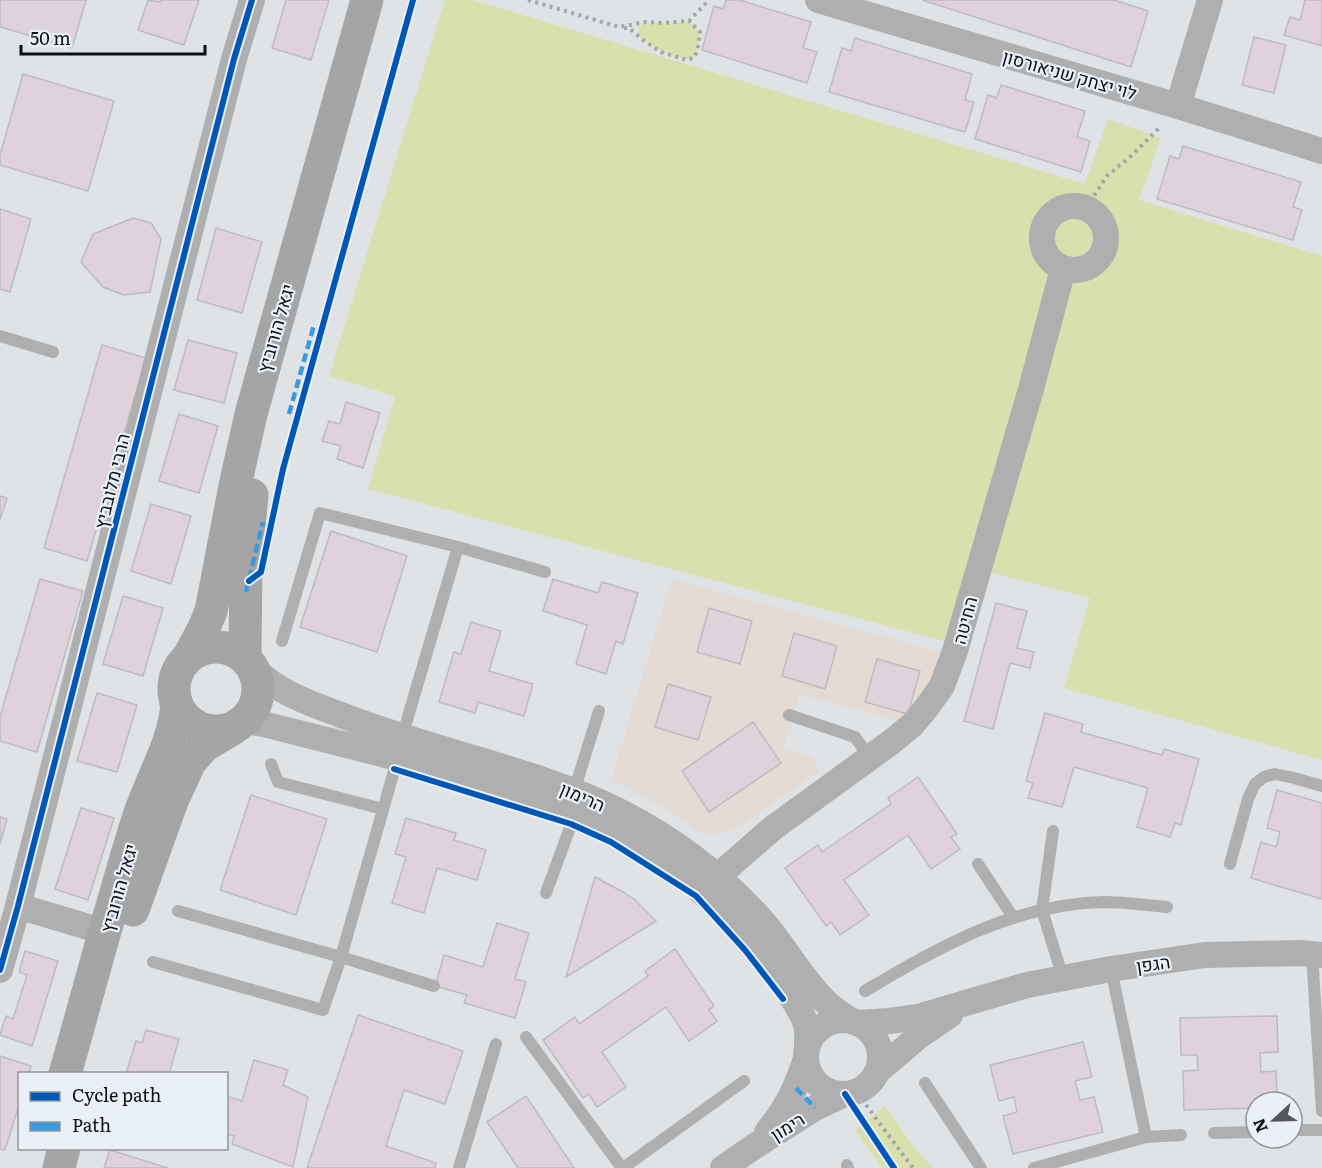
<svg xmlns="http://www.w3.org/2000/svg" width="1322" height="1168" viewBox="0 0 1322 1168" font-family="Literata,Heebo,serif">
<rect width="100%" height="100%" fill="#dfe3e6"/>
<path fill="#e4dbd4" d="M672 579 944 653 920 706 904 722 799 695 783 749 813 757 820 771 741 826 723 833 710 834 695 831 667 810 611 780Z"/>
<g fill="#d9e0ad">
<path d="M445 0H473L1085 184 1108 119 1161 138 1139 200 1322 256V760L1064 688 1090 598 969 567 944 641 368 489 395 396 329 376Z"/>
<path d="M689 21 700 32 698 46 695 57C678 63 654 47 640 38L638 27 646 22 670 24Z"/>
<path d="M885 1106 916 1150 933 1168H882L855 1130Z"/>
</g>
<g fill="#e0d2da" stroke="#bcbcbe" stroke-width="1.5">
<path d="M0 0H86L72 48 0 27Z"/>
<path d="M148 0 160 2V0H199L184 45 138 30Z"/>
<path d="M286 0H329L311 60 272 48Z"/>
<path d="M726 0H739L811 22 803 48 817 52 807 83 702 50 714 6 723 9Z"/>
<path d="M922 0H1114L1148 11 1131 67Z"/>
<path d="M1305 0H1322V46L1284 35 1290 17 1300 20Z"/>
<path d="M1254 37 1286 45 1274 93 1242 85Z"/>
<path d="M855 38 972 74 965 100 974 102 965 132 829 92 842 48 851 51Z"/>
<path d="M23 74 114 101 88 191 0 165V155Z"/>
<path d="M1001 85 1085 111 1077 137 1090 141 1081 172 975 139 988 95 997 98Z"/>
<path d="M1183 146 1301 182 1293 207 1302 210 1293 240 1157 199 1170 156 1179 159Z"/>
<path d="M0 209 31 219 10 292 0 289Z"/>
<path d="M133 218 151 223 161 239 150 292 124 295 103 287 81 262 93 234Z"/>
<path d="M216 228 262 242 242 313 197 300Z"/>
<path d="M188 340 237 353 224 403 174 390Z"/>
<path d="M102 345 146 358 87 561 44 548Z"/>
<path d="M346 402 380 413 363 468 337 459 341 446 322 441 329 421 340 424Z"/>
<path d="M179 414 218 426 199 493 159 481Z"/>
<path d="M0 496 7 498 0 520Z"/>
<path d="M151 504 191 516 171 584 131 571Z"/>
<path d="M331 531 407 556 377 652 300 627Z"/>
<path d="M40 579 83 591 37 752 0 741V717Z"/>
<path d="M553 579 598 593 602 582 638 593 623 644 616 641 606 674 576 664 587 625 543 611Z"/>
<path d="M123 596 163 608 143 676 103 664Z"/>
<path d="M996 603 1027 611 1017 648 1034 652 1030 668 1010 663 993 729 964 721Z"/>
<path d="M709 608 752 621 740 664 697 652Z"/>
<path d="M471 622 501 631 489 671 533 684 524 716 478 702 475 713 439 702 454 652 461 654Z"/>
<path d="M794 633 837 646 825 689 782 676Z"/>
<path d="M877 659 920 671 908 714 865 702Z"/>
<path d="M668 684 711 697 698 740 655 727Z"/>
<path d="M97 693 137 705 117 772 77 761Z"/>
<path d="M1045 713 1083 724 1081 732 1162 755 1164 749 1199 759 1181 825 1175 823 1170 837 1137 827 1148 788 1074 767 1062 807 1028 798 1033 783 1026 781Z"/>
<path d="M753 722 781 763 709 812 682 771Z"/>
<path d="M918 777 957 834 951 837 960 849 931 869 908 835 844 880 869 915 840 935 831 922 826 926 785 868 818 845 822 852 891 804 888 798Z"/>
<path d="M1277 790 1322 803V899L1251 878 1261 842 1276 847 1280 832 1267 828Z"/>
<path d="M251 795 327 819 296 915 220 890Z"/>
<path d="M81 808 114 818 88 900 55 889Z"/>
<path d="M0 817 7 819 0 844Z"/>
<path d="M406 818 456 833 454 840 486 850 477 880 437 868 424 913 392 903 406 857 395 854Z"/>
<path d="M595 877 623 892 635 900 656 921 566 977Z"/>
<path d="M497 923 529 933 515 979 526 982 515 1018 464 1003 467 995 435 986 444 955 483 967Z"/>
<path d="M675 949 714 1006 709 1010 717 1021 689 1041 666 1007 602 1052 626 1087 597 1107 589 1094 583 1098 543 1040 575 1017 579 1024 648 976 645 971Z"/>
<path d="M25 951 58 961 32 1046 0 1035 6 1016 13 1019 27 975 19 972Z"/>
<path d="M358 1015 463 1051 445 1104 404 1090 386 1146 436 1163 435 1168H307Z"/>
<path d="M1277 1016 1278 1052 1260 1053 1261 1072 1276 1071 1277 1102H1256V1108L1184 1110 1183 1071 1198 1070 1197 1055H1181L1180 1018Z"/>
<path d="M146 1030 179 1039 169 1074H126L136 1041 142 1043Z"/>
<path d="M1083 1042 1092 1077 1075 1081 1080 1100 1094 1097 1103 1132 1013 1154 1003 1116 1017 1112 1014 1097 999 1101 990 1065Z"/>
<path d="M0 1056 31 1066 29 1074H20V1102L5 1150 0 1149Z"/>
<path d="M254 1060 288 1070 283 1085 308 1097 293 1167 232 1144 234 1136 226 1134V1096L242 1101Z"/>
<path d="M526 1096 574 1168H518L487 1122Z"/>
<path d="M110 1150 168 1168H104Z"/>
</g>
<g fill="none" stroke-linecap="round" stroke-linejoin="round">
<g stroke="#a4a6a6" stroke-width="4" stroke-dasharray="3 4.5" stroke-linecap="butt">
<path d="M528 0 619 27 646 22 662 23 689 21 709 0"/>
<path d="M624 28H629L643 40 661 52 687 60 695 57 698 46 700 32 689 21"/>
<path d="M1086 208 1107 176 1131 156 1160 127"/>
<path d="M866 1105 913 1168"/>
</g>
<g stroke="#afafaf" stroke-width="12">
<path d="M0 336 53 352"/>
<path d="M282 641 320 513 458 547"/>
<path d="M789 715 855 737 870 758"/>
<path d="M402 737 458 547 545 572"/>
<path d="M398 757 341 957 434 986"/>
<path d="M271 764 278 782 383 809"/>
<path d="M574 791 599 711"/>
<path d="M1053 831 1042 910 1063 978"/>
<path d="M978 864 1013 917"/>
<path d="M1230 864 1248 799 1255 784 1264 777 1275 774 1294 778 1322 786"/>
<path d="M546 893 575 814"/>
<path d="M1312 954 1322 1111"/>
<path d="M153 962 323 1010 341 957 178 911"/>
<path d="M1111 969 1146 1137"/>
<path d="M865 991C938 947 1015 904 1103 902 1124 902 1145 905 1167 907"/>
<path d="M526 1037 622 1168"/>
<path d="M925 1083 981 1168"/>
<path d="M1292 1130H1322"/>
<path d="M1214 1133 1256 1132"/>
<path d="M847 1165 848 1168"/>
<path d="M459 1168 496 1044"/>
<path d="M623 1168 744 1081"/>
<path d="M1034 1168 1146 1137 1181 1135"/>
</g>
<g stroke="#afafaf" stroke-width="26">
<path d="M818 0 1178 106 1322 151"/>
<path d="M1178 106 1210 0"/>
<circle cx="1074" cy="238" r="32"/>
<path d="M254 669C279 693 309 703 341 715 434 752 534 768 623 813 677 841 725 878 765 924 787 950 804 982 829 1005 836 1011 844 1016 852 1021"/>
<path d="M245 721 263 724C331 741 398 757 465 777 539 799 613 824 676 870 710 896 738 927 764 961 777 977 801 1006 806 1025 808 1032 807 1040 807 1048"/>
<path d="M718 876 773 828 890 743 912 725 927 707 942 686 955 651 1031 389 1063 269"/>
<path d="M18 906 105 932"/>
<path d="M0 970 18 906 234 59 252 0"/>
<circle cx="843" cy="1057" r="37"/>
<path d="M857 1023 889 1021 918 1017 1027 985 1111 969 1205 955 1300 953 1322 955"/>
<path d="M877 1072 919 1036 950 1015"/>
<path d="M767 1132C787 1108 796 1088 806 1059"/>
<path d="M723 1168 755 1146 815 1108 845 1094"/>
</g>
<g stroke="#a5a5a5" stroke-width="33">
<circle cx="216" cy="689" r="42"/>
<path d="M189 656 204 628 211 611 235 486 251 414 367 0"/>
<path d="M245 658 246 559 252 495"/>
<path d="M133 910 172 801 190 762 204 746 234 728"/>
<path d="M65 1074C89 990 111 905 137 822 149 782 173 747 177 705"/>
<path d="M59 1168 64 1148"/>
</g>
<g stroke="#3a9ade" stroke-width="4.5" stroke-dasharray="9 4.5" stroke-linecap="butt">
<path d="M289 414 314 325"/>
<path d="M246 592 263 522"/>
<path d="M796 1088 815 1108"/>
</g>
<g stroke="#e9f0f7" stroke-width="10">
<g id="cycleway">
<path d="M249 581 261 572 283 469 413 0"/>
<path d="M394 769 571 824 611 842 696 896 745 950 783 999"/>
<path d="M0 970 18 906 234 59 252 0"/>
<path d="M845 1094 894 1168"/>
</g>
</g>
<use href="#cycleway" stroke="#0057b8" stroke-width="6"/>
</g>
<g text-anchor="middle" dominant-baseline="central" stroke-width="4.5" stroke-linejoin="round" paint-order="stroke">
<g font-size="18" fill="#0d0f11" stroke="#e9f0f7">
<text transform="translate(1070 74) rotate(16)">לוי יצחק שניאורסון</text>
<text transform="translate(275 328) rotate(-74)">יגאל הורוביץ</text>
<text transform="translate(111 481) rotate(-76)">הרבי מלובביץ</text>
<text transform="translate(964 620) rotate(-75)">החיטה</text>
<text transform="translate(583 796) rotate(23)">הרימון</text>
<text transform="translate(118 888) rotate(-74)">יגאל הורוביץ</text>
<text transform="translate(1153 963) rotate(-8)">הגפן</text>
<text transform="translate(787 1126) rotate(-32)">רימון</text>
</g>
</g>
<rect x="18" y="1072" width="210" height="78" fill="#e9f0f7" stroke="#91969b" stroke-width="1.5"/>
<rect x="30" y="1092" width="30" height="9" fill="#0057b8" stroke="#91969b" stroke-width="1.5"/>
<text x="72" y="1102" font-size="18" fill="#0d0f11">Cycle path</text>
<rect x="30" y="1122" width="30" height="9" fill="#3a9ade" stroke="#91969b" stroke-width="1.5"/>
<text x="72" y="1132" font-size="18" fill="#0d0f11">Path</text>
<g transform="translate(1274 1120) rotate(248)"><circle r="28" fill="#e9f0f7" stroke="#91969b" stroke-width="1.5"/>
<path d="M0-4.5L10 22L0 15L-10 22Z" fill="#56595c"/>
<text y="-9" font-size="16" font-weight="bold" text-anchor="middle" fill="#0d0f11">N</text>
</g>
<path d="M21 45v9h184v-9" fill="none" stroke="#0d0f11" stroke-width="3"/>
<text x="30" y="45" font-size="18" fill="#0d0f11" stroke="#e9f0f7" stroke-width="4.5" paint-order="stroke">50 m</text>
</svg>
